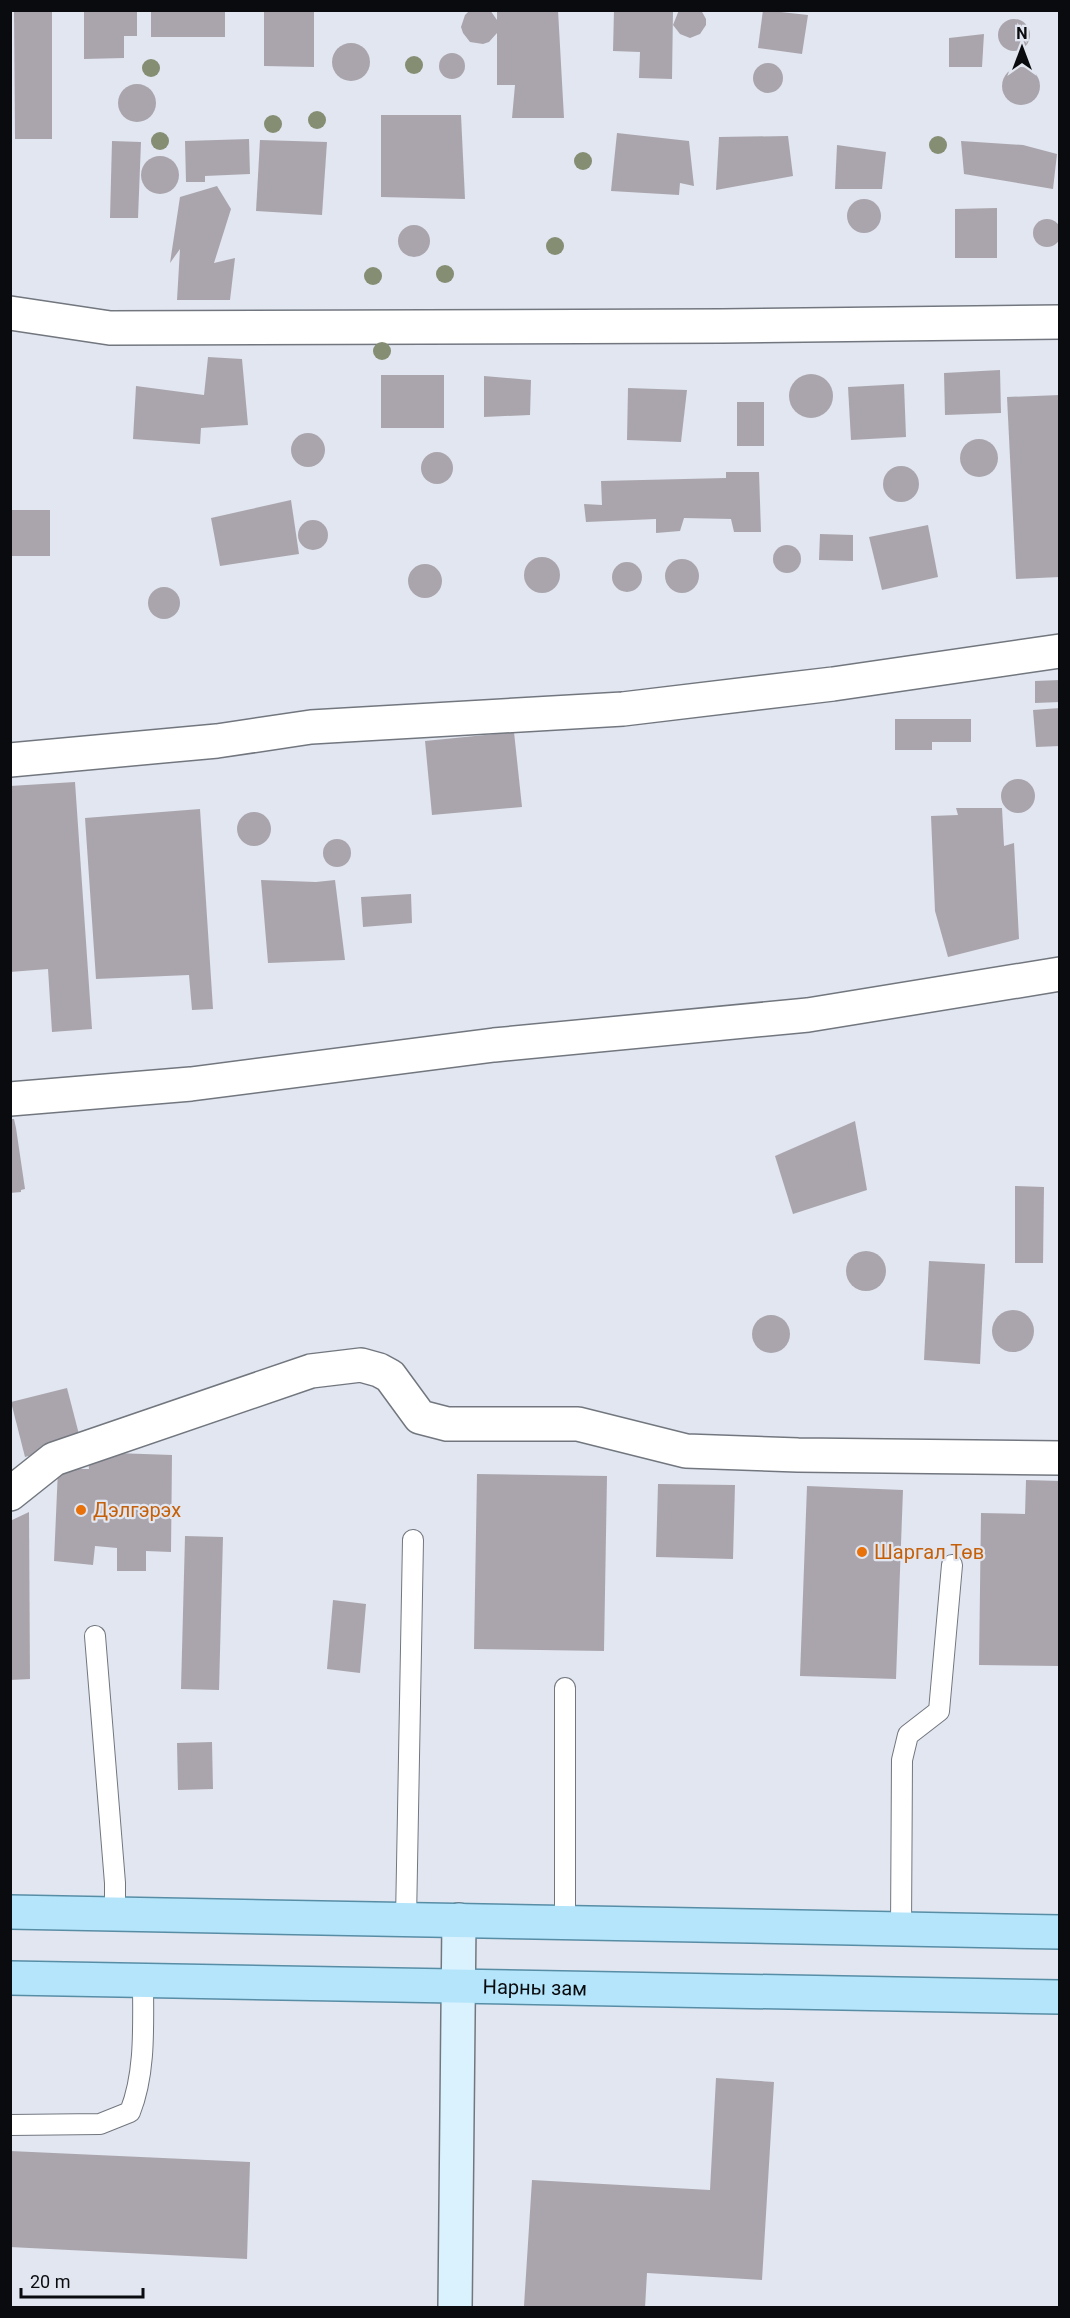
<svg xmlns="http://www.w3.org/2000/svg" width="1070" height="2318" viewBox="0 0 1070 2318" font-family="Roboto,sans-serif">
<rect width="100%" height="100%" fill="#e1e6f0"/>
<g fill="#aaa5ad">
<path d="M14 10H52V139H15Z"/>
<rect x="151" y="10" width="74" height="27"/>
<path d="M470 10H490L497 20V10H558L564 118H512L515 85H497V33L489 42 483 44 470 42 463 33 461 27 465 15Z"/>
<path d="M614 10H673L672 79 639 78 640 52 613 51Z"/>
<path d="M679 10H701L706 19V25L700 34 690 38 680 34 673 25Z"/>
<path d="M763 10 808 15 802 54 758 48Z"/>
<path d="M84 11H137V36H124V58L84 59Z"/>
<path d="M264 11 314 12V67L264 66Z"/>
<circle cx="1014" cy="35" r="16"/>
<path d="M984 34 982 67H949V38Z"/>
<circle cx="351" cy="62" r="19"/>
<circle cx="452" cy="66" r="13"/>
<circle cx="768" cy="78" r="15"/>
<circle cx="1021" cy="86" r="19"/>
<circle cx="137" cy="103" r="19"/>
<path d="M381 115H461L465 199 381 197Z"/>
<path d="M617 133 689 141 694 186 680 183 679 195 611 191Z"/>
<path d="M788 136 793 176 716 190 719 137Z"/>
<path d="M249 139 250 174 205 176V182H186L185 141Z"/>
<path d="M260 140 327 142 322 215 256 211Z"/>
<path d="M112 141 141 142 138 218H110Z"/>
<path d="M961 141 1023 145 1057 154 1053 189 964 174Z"/>
<path d="M837 145 886 152 882 189H835Z"/>
<circle cx="160" cy="175" r="19"/>
<path d="M217 186 231 209 214 263 235 258 230 300H177L180 249 170 263 180 197Z"/>
<circle cx="864" cy="216" r="17"/>
<path d="M997 208V258H955V209Z"/>
<circle cx="1047" cy="233" r="14"/>
<circle cx="414" cy="241" r="16"/>
<path d="M208 357 242 359 248 425 201 428 200 444 133 439 136 386 204 395Z"/>
<path d="M1000 370 1001 413 945 415 944 373Z"/>
<circle cx="811" cy="396" r="22"/>
<rect x="381" y="375" width="63" height="53"/>
<path d="M484 376 531 380 530 415 484 417Z"/>
<path d="M904 384 906 437 851 440 848 387Z"/>
<path d="M628 388 687 390 681 442 627 440Z"/>
<path d="M1060 395V577L1016 579 1007 397Z"/>
<rect x="737" y="402" width="27" height="44"/>
<circle cx="308" cy="450" r="17"/>
<circle cx="979" cy="458" r="19"/>
<circle cx="437" cy="468" r="16"/>
<circle cx="901" cy="484" r="18"/>
<path d="M726 472H759L761 532H734L731 519 684 518 680 531 656 533V519L586 522 584 504 602 505 601 481 726 478Z"/>
<path d="M291 500 299 554 220 566 211 518Z"/>
<rect x="10" y="510" width="40" height="46"/>
<circle cx="313" cy="535" r="15"/>
<path d="M928 525 938 577 882 590 869 537Z"/>
<path d="M820 534 853 535V561L819 560Z"/>
<circle cx="787" cy="559" r="14"/>
<circle cx="542" cy="575" r="18"/>
<circle cx="682" cy="576" r="17"/>
<circle cx="627" cy="577" r="15"/>
<circle cx="425" cy="581" r="17"/>
<circle cx="164" cy="603" r="16"/>
<path d="M1060 680V702L1035 703V681Z"/>
<path d="M1060 708V746L1036 747 1033 710Z"/>
<path d="M895 719H971V742H932V750H895Z"/>
<path d="M514 732 522 807 432 815 425 741Z"/>
<circle cx="1018" cy="796" r="17"/>
<path d="M75 782 92 1029 52 1032 48 969 10 972V786Z"/>
<path d="M956 808H1002L1004 846 1014 843 1019 939 948 957 935 911 931 816 958 815Z"/>
<path d="M200 809 213 1009 192 1010 189 975 96 979 85 818Z"/>
<circle cx="254" cy="829" r="17"/>
<circle cx="337" cy="853" r="14"/>
<path d="M261 880 316 882 335 880 345 960 268 963Z"/>
<path d="M411 894 412 923 363 927 361 897Z"/>
<path d="M10 1119H14L16 1128 25 1189 21 1190V1192L10 1193Z"/>
<path d="M855 1121 867 1190 793 1214 775 1156Z"/>
<path d="M1015 1186 1044 1187 1043 1263H1015Z"/>
<circle cx="866" cy="1271" r="20"/>
<path d="M929 1261 985 1264 980 1364 924 1360Z"/>
<circle cx="1013" cy="1331" r="21"/>
<circle cx="771" cy="1334" r="19"/>
<path d="M67 1388 81 1442 25 1457 11 1402Z"/>
<path d="M87 1452 172 1455 171 1552 146 1551V1571H117V1548L95 1546 93 1565 54 1561 58 1469H89Z"/>
<path d="M477 1474 607 1476 604 1651 474 1649Z"/>
<path d="M1026 1480 1060 1481V1666L979 1665 981 1513 1025 1514Z"/>
<path d="M658 1484 735 1485 733 1559 656 1557Z"/>
<path d="M807 1486 903 1490 896 1679 800 1676Z"/>
<path d="M29 1512 30 1679 10 1680V1521Z"/>
<path d="M185 1536 223 1537 219 1690 181 1689Z"/>
<path d="M333 1600 366 1604 360 1673 327 1669Z"/>
<path d="M212 1742 213 1789 178 1790 177 1743Z"/>
<path d="M716 2078 774 2082 762 2280 647 2273 645 2308 524 2306 532 2180 710 2190Z"/>
<path d="M10 2151 250 2162 247 2259 10 2247Z"/>
</g>
<g fill="none" stroke-linecap="round" stroke-linejoin="round">
<g stroke="#72777f" stroke-width="22">
<g id="service">
<path d="M95 1636 115 1883V1914"/>
<path d="M406 1920 413 1540"/>
<path d="M565 1923V1688"/>
<path d="M901 1930 902 1760 908 1735 939 1711 952 1565"/>
<path d="M10 2125 100 2124 130 2112C146 2072 143 2023 143 1980"/>
</g>
</g>
<g stroke="#72777f" stroke-width="36">
<g id="minor">
<path d="M10 313 110 328 722 326 1060 322"/>
<path d="M10 760 217 741 311 727 623 709 833 684 1060 651"/>
<path d="M10 1099 191 1084 494 1045 808 1015 1060 974"/>
<path d="M10 1494 54 1459 311 1371 361 1365 379 1370 390 1376 420 1417 447 1424H578L686 1451 798 1455 1060 1458"/>
</g>
</g>
<g stroke="#72777f" stroke-width="36">
<path id="secondary" d="M455 2308 459 1920"/>
</g>
<g stroke="#588da6" stroke-width="36">
<g id="primary">
<path d="M10 1912 1060 1932"/>
<path id="s1" d="M10 1978 1060 1997"/>
</g>
</g>
<use href="#service" stroke="#fff" stroke-width="20"/>
<use href="#minor" stroke="#fff" stroke-width="33"/>
<use href="#secondary" stroke="#daf2fd" stroke-width="33"/>
<use href="#primary" stroke="#b4e5fb" stroke-width="33"/>
</g>
<g fill="#858d73">
<circle cx="414" cy="65" r="9"/>
<circle cx="151" cy="68" r="9"/>
<circle cx="317" cy="120" r="9"/>
<circle cx="273" cy="124" r="9"/>
<circle cx="160" cy="141" r="9"/>
<circle cx="938" cy="145" r="9"/>
<circle cx="583" cy="161" r="9"/>
<circle cx="555" cy="246" r="9"/>
<circle cx="445" cy="274" r="9"/>
<circle cx="373" cy="276" r="9"/>
<circle cx="382" cy="351" r="9"/>
</g>
<g fill="#e8710a" stroke="#e1e6f0" stroke-width="2">
<circle cx="81" cy="1510" r="6"/>
<circle cx="862" cy="1552" r="6"/>
</g>
<g text-anchor="middle" dominant-baseline="central" stroke-width="4.5" stroke-linejoin="round" paint-order="stroke">
<g font-size="20" fill="#c56008" stroke="#e1e6f0" text-anchor="start">
<text x="93" y="1510">Дэлгэрэх</text>
<text x="874" y="1552">Шаргал Төв</text>
</g>
<g font-size="20" fill="#0a0b0e" stroke="#e1e6f0">
<text stroke="none"><textPath href="#s1" startOffset="525">Нарны зам</textPath></text>
</g>
</g>
<rect width="1070" height="2318" fill="none" stroke="#0a0b0e" stroke-width="24"/>
<g transform="translate(1022 48)" stroke="#e1e6f0" stroke-width="4.5" paint-order="stroke">
<path d="M0-4.5L10 22L0 15L-10 22Z" fill="#0a0b0e"/>
<text y="-9" font-size="16" font-weight="bold" text-anchor="middle" fill="#0a0b0e">N</text>
</g>
<path d="M21 2288v9h122v-9" fill="none" stroke="#0a0b0e" stroke-width="3"/>
<text x="30" y="2288" font-size="18" fill="#0a0b0e" stroke="#e1e6f0" stroke-width="4.5" paint-order="stroke">20 m</text>
</svg>
